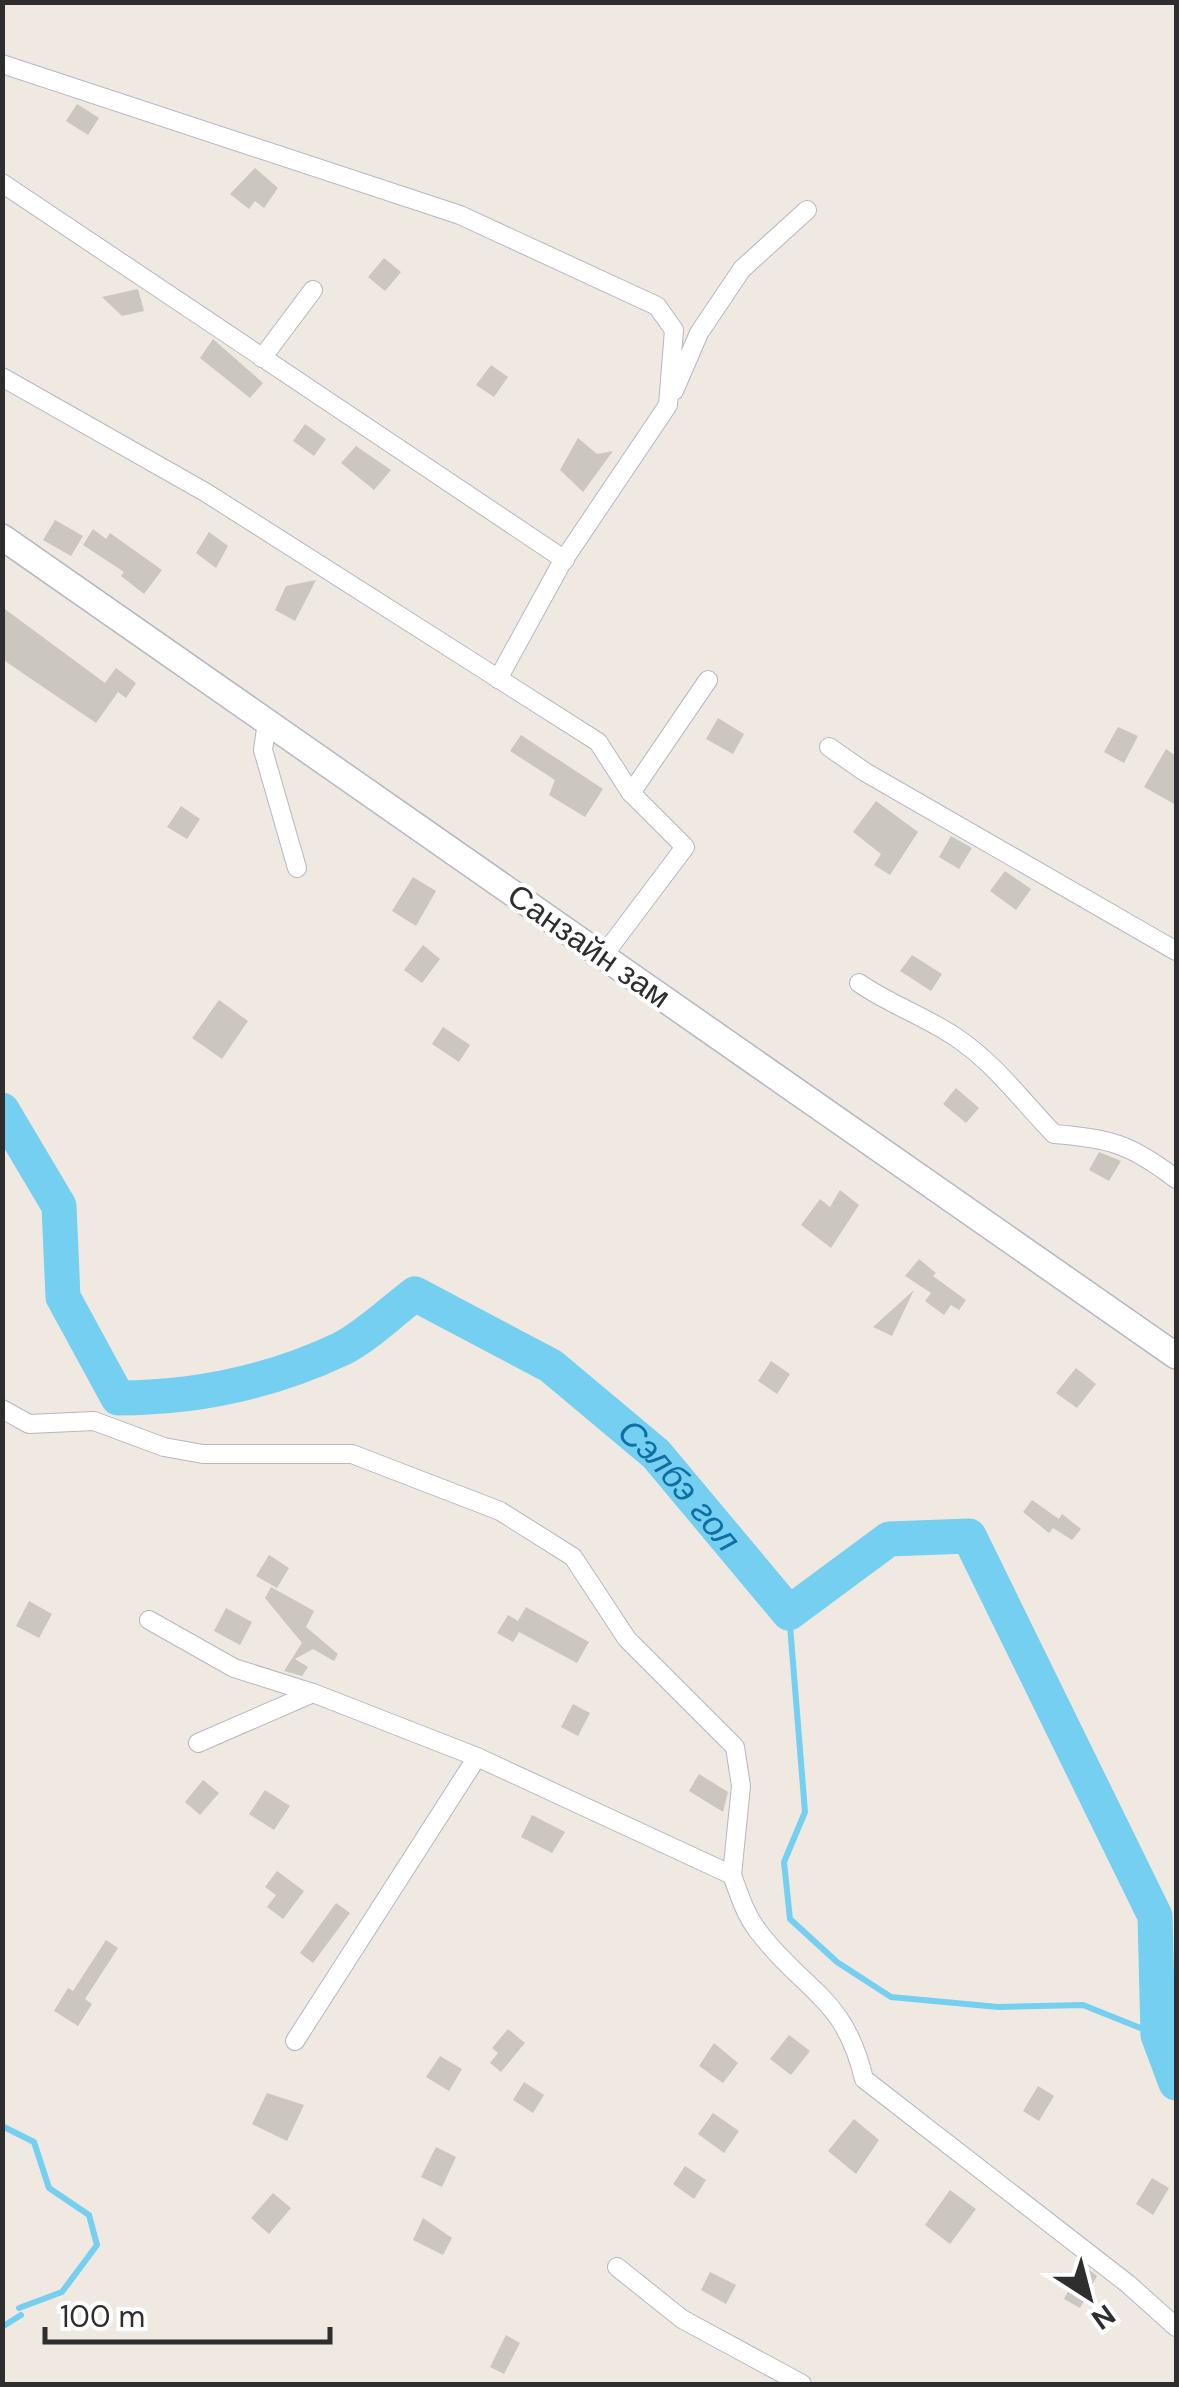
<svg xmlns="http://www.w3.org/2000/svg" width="1179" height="2387" viewBox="0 0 1179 2387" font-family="'DM Sans',sans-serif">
<rect width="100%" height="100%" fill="#efe9e1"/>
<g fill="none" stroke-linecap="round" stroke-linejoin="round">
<g stroke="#75cff0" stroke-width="6">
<path d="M789 1613 805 1812 784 1862 790 1919 837 1962 891 1997 998 2007 1083 2005 1158 2035"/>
<path d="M2 2126 34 2142 49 2188 89 2215 97 2245 62 2292 19 2308"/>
<path d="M2 2327 21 2315"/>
</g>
<path stroke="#75cff0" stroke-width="35" id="s1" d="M2 1110 59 1206 63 1297 118 1398C195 1398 271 1382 341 1349 367 1336 392 1311 415 1294L551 1366 656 1454 789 1613 889 1539 969 1536 1155 1916 1158 2035 1176 2083"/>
</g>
<g fill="#cbc7bf">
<path d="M77 104 99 118 88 135 66 121Z"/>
<path d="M255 168 278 188 264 208 255 201 249 209 230 194Z"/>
<path d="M384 258 401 272 385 291 368 277Z"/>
<path d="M138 289 144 311 122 316 102 297Z"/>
<path d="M213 339 263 383 250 398 200 358Z"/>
<path d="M491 365 508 377 494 397 476 385Z"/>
<path d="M305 424 326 439 314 456 293 441Z"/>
<path d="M578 438 597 454 613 451 583 492 560 470Z"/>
<path d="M356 446 391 470 374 490 341 463Z"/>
<path d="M55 520 83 536 71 556 43 540Z"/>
<path d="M93 529 106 539 110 533 162 570 144 594 121 576 124 572 83 545Z"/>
<path d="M209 532 228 546 216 568 196 553Z"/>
<path d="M316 580 295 621 275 610 286 586Z"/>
<path d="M2 607 105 683 116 668 136 683 126 698 118 692 96 723 2 659Z"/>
<path d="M718 718 744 734 733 754 706 739Z"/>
<path d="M1118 727 1138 736 1124 763 1104 752Z"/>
<path d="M521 735 603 789 585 817 549 795 555 780 510 751Z"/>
<path d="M1166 749 1176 756V805L1144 787Z"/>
<path d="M876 801 918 832 890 875 874 865 881 854 853 832Z"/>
<path d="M181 806 200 819 187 839 167 827Z"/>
<path d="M951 836 972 848 959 869 939 857Z"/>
<path d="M1005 871 1031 889 1016 910 990 891Z"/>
<path d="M413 877 436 891 416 926 392 911Z"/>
<path d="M423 945 440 959 422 983 404 970Z"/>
<path d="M912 955 942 974 931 991 900 971Z"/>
<path d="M219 1000 248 1021 222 1059 192 1038Z"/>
<path d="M443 1027 470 1045 459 1062 432 1044Z"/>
<path d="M956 1088 979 1108 966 1123 943 1104Z"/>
<path d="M1099 1152 1121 1161 1109 1181 1089 1170Z"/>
<path d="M840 1190 859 1205 831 1248 801 1225 820 1199 830 1207Z"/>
<path d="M919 1259 936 1273 933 1276 966 1300 959 1310 951 1305 944 1315 925 1301 931 1293 905 1276Z"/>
<path d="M914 1290 892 1336 873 1327Z"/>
<path d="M771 1361 790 1374 777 1394 758 1381Z"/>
<path d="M1076 1368 1096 1384 1077 1408 1056 1393Z"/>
<path d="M1032 1500 1059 1519 1062 1514 1081 1529 1072 1540 1053 1528 1049 1533 1023 1512Z"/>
<path d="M269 1555 289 1568 277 1588 256 1576Z"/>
<path d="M271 1587 314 1611 306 1627 338 1654 334 1661 313 1649 295 1659 308 1667 302 1676 284 1671 302 1643 265 1598Z"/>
<path d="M29 1601 52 1614 39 1638 16 1626Z"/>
<path d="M526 1607 589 1642 577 1663 519 1632 513 1642 497 1633 508 1615 518 1621Z"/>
<path d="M226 1608 252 1622 240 1645 214 1631Z"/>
<path d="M573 1704 590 1713 578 1736 561 1727Z"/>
<path d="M699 1774 728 1792 723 1812 689 1791Z"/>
<path d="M203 1780 219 1793 200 1815 185 1802Z"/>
<path d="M265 1790 290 1806 274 1830 249 1814Z"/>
<path d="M532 1815 565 1832 552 1853 521 1837Z"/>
<path d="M277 1871 304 1891 283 1919 267 1907 276 1895 265 1887Z"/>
<path d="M336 1903 350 1913 313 1963 300 1953Z"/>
<path d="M106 1940 118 1948 85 1999 92 2004 78 2026 54 2011 68 1988 73 1991Z"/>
<path d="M508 2029 525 2043 501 2072 490 2063 498 2053 492 2048Z"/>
<path d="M789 2035 810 2051 791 2075 770 2059Z"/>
<path d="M714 2043 738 2063 723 2083 699 2066Z"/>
<path d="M440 2056 462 2069 449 2091 426 2077Z"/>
<path d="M524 2082 544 2095 533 2113 513 2100Z"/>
<path d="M1038 2086 1054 2096 1039 2121 1023 2111Z"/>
<path d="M267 2093 304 2105 287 2141 252 2124Z"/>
<path d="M713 2113 739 2131 724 2153 698 2134Z"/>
<path d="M854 2119 879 2140 856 2174 828 2151Z"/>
<path d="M436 2147 456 2157 442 2187 421 2177Z"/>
<path d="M685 2166 706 2180 694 2199 673 2184Z"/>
<path d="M1152 2178 1169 2188 1153 2215 1136 2204Z"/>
<path d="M950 2190 976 2209 950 2244 925 2225Z"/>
<path d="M273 2193 291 2208 269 2234 251 2218Z"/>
<path d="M423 2218 452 2238 443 2255 413 2240Z"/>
<path d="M1082 2264 1097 2276 1080 2308 1064 2299Z"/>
<path d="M710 2272 736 2285 726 2304 701 2290Z"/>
<path d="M506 2335 520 2343 504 2374 490 2367Z"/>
</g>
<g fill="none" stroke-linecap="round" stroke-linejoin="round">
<g stroke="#b4b7c1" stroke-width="20">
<g id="street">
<path d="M2 64 460 215 657 306 674 330 668 405 561 564 498 679"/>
<path d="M2 183 565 560"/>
<path d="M262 358 313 290"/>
<path d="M2 377 205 492 598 742 631 793 685 847 603 956"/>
<path d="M674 391 699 333 742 269 807 210"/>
<path d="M267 722 263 750 297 868"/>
<path d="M829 747 865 772 1176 951"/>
<path d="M631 793 708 680"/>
<path d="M859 983C889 1004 924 1016 954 1036 995 1063 1021 1100 1054 1134 1110 1138 1132 1145 1176 1179"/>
<path d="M2 1409 29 1424 94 1421 164 1447 203 1454H352L500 1511 573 1557 627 1639 735 1747 741 1786 732 1875"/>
<path d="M149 1620 234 1668 313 1693"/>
<path d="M198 1743 313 1693 477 1757"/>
<path d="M295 2041 477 1757 732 1875C739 1894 745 1914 758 1931 804 1992 844 1995 864 2079L1128 2284 1176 2327"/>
<path d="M617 2267 682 2319 802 2384"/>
</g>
</g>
<g stroke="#b4b7c1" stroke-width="28">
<path id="secondary" d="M2 537 1176 1356"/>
</g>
<use href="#street" stroke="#fff" stroke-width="18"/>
<use href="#secondary" stroke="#fff" stroke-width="25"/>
</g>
<g text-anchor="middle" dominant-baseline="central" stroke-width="8" stroke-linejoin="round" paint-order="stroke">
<g font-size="32" fill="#2e2e2e" stroke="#fff">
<text transform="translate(589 946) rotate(35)">Санзайн зам</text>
</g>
<g font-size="35" font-style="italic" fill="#0d6fa3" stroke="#fff">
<text stroke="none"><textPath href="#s1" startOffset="970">Сэлбэ гол</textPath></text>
</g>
</g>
<rect width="1179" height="2387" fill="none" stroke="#2e2e2e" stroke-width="10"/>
<g transform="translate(1089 2297) rotate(144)" stroke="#ffffff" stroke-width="8" paint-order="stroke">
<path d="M0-8L18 38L0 25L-18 38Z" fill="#2e2e2e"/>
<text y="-15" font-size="28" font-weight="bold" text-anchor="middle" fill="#2e2e2e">N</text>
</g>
<path d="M45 2327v15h285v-15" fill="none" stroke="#2e2e2e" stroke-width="5"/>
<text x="60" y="2327" font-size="30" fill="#2e2e2e" stroke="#ffffff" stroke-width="8" paint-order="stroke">100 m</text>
</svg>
